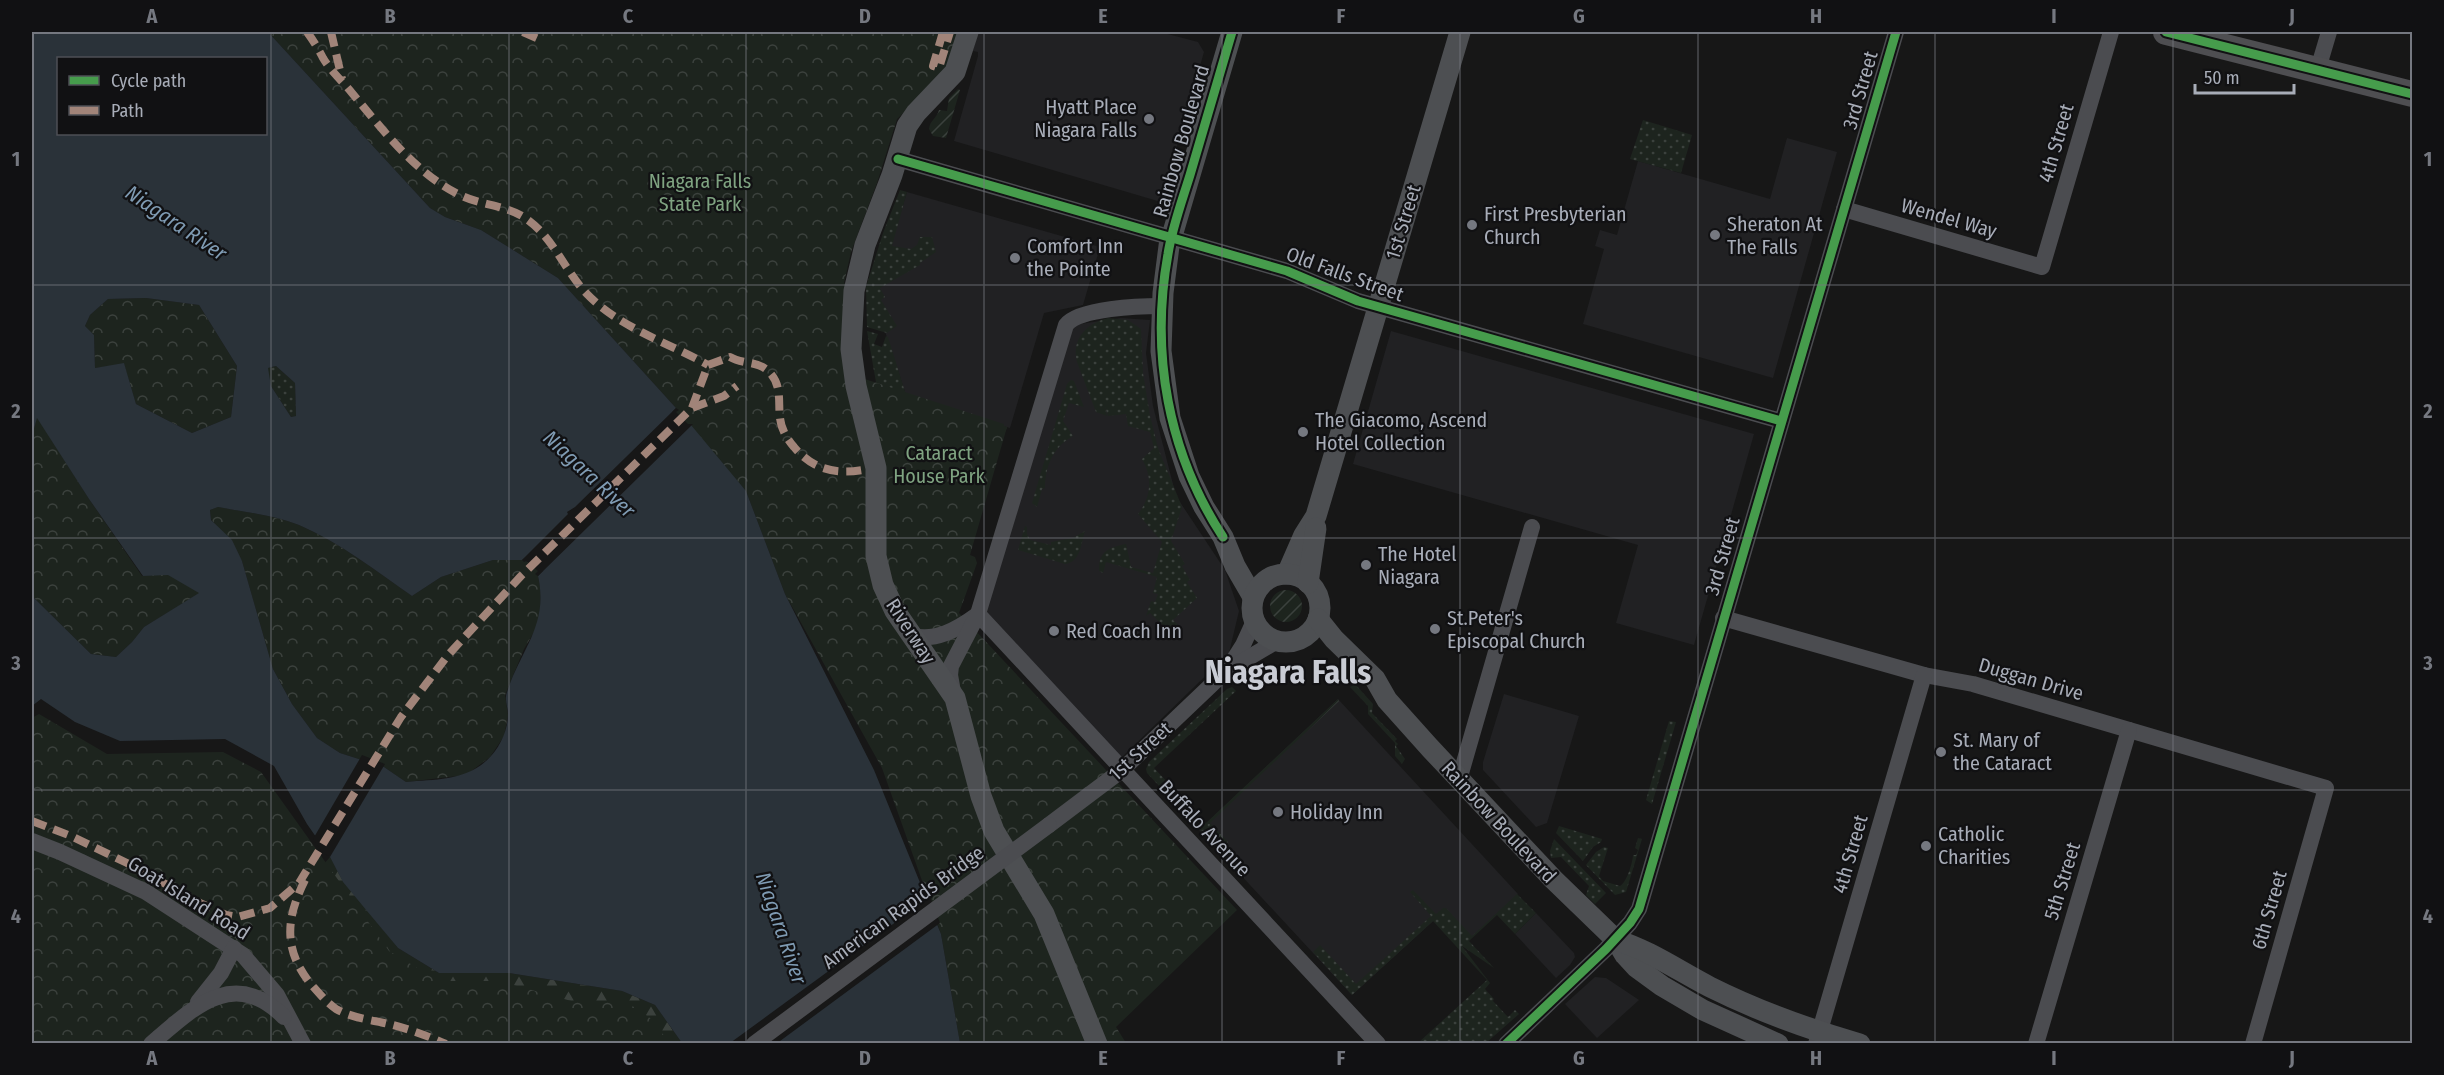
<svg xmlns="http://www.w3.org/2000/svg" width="2444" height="1075" viewBox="0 0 2444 1075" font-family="'Fira Sans Condensed',sans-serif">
<defs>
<pattern id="grass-dots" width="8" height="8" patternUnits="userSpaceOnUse" patternTransform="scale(1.5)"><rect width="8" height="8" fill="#1d241e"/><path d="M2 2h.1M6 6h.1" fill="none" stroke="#3b413d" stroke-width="1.8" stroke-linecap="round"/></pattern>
<pattern id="forest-firs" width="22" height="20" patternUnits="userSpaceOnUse" patternTransform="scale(1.5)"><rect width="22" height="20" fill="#1d241e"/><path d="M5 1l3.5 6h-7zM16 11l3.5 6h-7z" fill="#3b413d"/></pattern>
<pattern id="park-crowns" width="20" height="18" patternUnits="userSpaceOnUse" patternTransform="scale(1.5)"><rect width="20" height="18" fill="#1d241e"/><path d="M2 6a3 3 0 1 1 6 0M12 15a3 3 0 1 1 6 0" fill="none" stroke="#3b413d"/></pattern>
<pattern id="garden-furrows" width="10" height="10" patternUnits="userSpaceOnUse" patternTransform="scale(1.5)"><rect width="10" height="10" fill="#1d241e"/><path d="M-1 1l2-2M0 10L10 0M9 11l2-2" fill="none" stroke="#3b413d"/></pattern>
</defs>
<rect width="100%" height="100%" fill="#171717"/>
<g fill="#212123">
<path d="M978 32H1160L1198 42 1204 52 1161 202 954 141 978 56V52L973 51Z"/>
<path d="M1787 138 1837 152 1773 378 1583 324 1604 249 1595 246 1600 230 1617 235 1638 161 1770 199Z"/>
<path d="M907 192 1100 247 1083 305 1044 313 1010 428 907 398 874 298Z"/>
<path d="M1121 318 1150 320 1146 353 1153 406 1176 496 1225 570 1239 611 1229 653 1120 759 985 612 1073 325Z"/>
<path d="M1391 331 1754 434 1694 645 1616 623 1638 545 1353 464Z"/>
<path d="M1504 694 1579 716 1547 823 1536 827 1483 770V762Z"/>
<path d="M1338 699 1518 894 1468 941 1442 913 1352 995 1199 830Z"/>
<path d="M1536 913 1574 953 1575 957 1570 965 1556 978 1515 934Z"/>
<path d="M1595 977 1606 978 1639 1000 1597 1038 1565 1004Z"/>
</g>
<g fill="url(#grass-dots)">
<path d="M1643 120 1692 135 1681 173 1630 159Z"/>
<path d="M900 190 907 192 892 246 911 249 917 245 920 237H932L936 252 920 263V265L880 288 885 297 881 300 897 326 887 333 867 327 866 287 883 233Z"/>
<path d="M1108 318 1128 320 1141 329 1143 373 1150 416 1158 448 1182 507 1171 541 1185 564 1182 566 1190 580 1187 582 1197 598 1173 620 1178 625 1170 632 1150 613 1146 616 1151 601 1155 602 1158 594 1153 593 1157 577 1106 562 1103 573 1099 571C1098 552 1109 547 1126 544L1131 567 1153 573 1162 542 1138 514C1151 498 1153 477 1142 459L1154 448 1150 432 1128 426 1126 414 1108 416 1105 406 1107 416 1096 412 1077 362C1071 339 1087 323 1108 318Z"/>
<path d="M867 331 878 334 874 344 882 347 886 336 888 337 907 398 1007 427 1004 435 877 388Z"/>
<path d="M276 366 295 383 296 416 291 417 271 386 267 368Z"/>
<path d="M1071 380 1074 381 1084 407 1069 403 1063 421 1073 436C1053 447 1045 467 1045 488L1042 489 1037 507 1032 503 1067 384Z"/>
<path d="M1025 526 1027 527V534L1030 540 1051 545V542L1073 538 1085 531C1081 543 1081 562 1065 564L1018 550Z"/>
<path d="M1355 684 1373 704 1372 713 1397 739 1395 741 1398 744 1396 746 1405 759 1402 764 1395 756V743L1368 714V706L1350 687Z"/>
<path d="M1232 687 1236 691 1154 768 1206 823 1210 824 1224 846 1233 855 1229 861 1147 773 1146 769 1149 762 1227 689Z"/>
<path d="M1669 721 1676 722 1652 804 1646 800Z"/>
<path d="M1559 826 1602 839 1601 842 1593 847 1583 861 1556 833Z"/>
<path d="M1638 838 1642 839 1626 892 1615 895 1586 865 1596 852 1604 847 1608 848 1599 876 1603 881 1620 886C1628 881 1633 860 1633 855H1636L1638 850 1635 848Z"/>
<path d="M1554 839 1606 893 1595 904 1586 895 1589 886 1561 857 1551 858 1550 851Z"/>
<path d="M1413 890 1436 914 1443 908H1446L1472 936 1517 894 1536 913 1515 934 1497 915 1469 941 1494 968 1462 946 1490 983 1485 989 1494 999 1493 1001 1508 1017 1515 1010 1519 1014 1486 1043H1418L1487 980 1433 921 1352 995 1313 952 1320 945 1356 984 1431 916 1410 892Z"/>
</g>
<path fill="url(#forest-firs)" d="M330 857 344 882 398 948 439 973H509L622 991 655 1005 682 1043H518L298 918 318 871Z"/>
<g fill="url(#park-crowns)">
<path d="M268 32H960L945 73 897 119 877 183 851 252 844 283 847 285 846 373 1004 424V426L1007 427 970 555 975 557 977 563 959 613 1237 910 1116 1027 1126 1043H960L941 934 882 768 785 594 746 491 672 412 676 408 558 278 481 230 445 217 430 208Z"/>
<path d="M146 298 199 305 237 366 231 417 192 433 136 404 124 364 95 368 94 336 85 326 90 315 108 299Z"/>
<path d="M37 417 89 499 142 576 168 574 200 593 144 627 132 642 116 657 91 654 32 596V436Z"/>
<path d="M218 507C244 512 274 515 299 525 339 542 376 571 412 596L441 577 493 560H522L525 557 543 571 538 576 541 593 540 614 537 627 524 649 505 695 508 715 504 736 490 757 466 775 406 782 384 767 340 753 317 738 292 704 273 669 242 561 211 519 210 510Z"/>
<path d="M39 714 107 754 223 752 261 772 389 951 439 981H499L575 1002 625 1001 653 1020 669 1043H32V718Z"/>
</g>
<g fill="url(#garden-furrows)">
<path d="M958 89 960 90 946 138 933 136 929 129C930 120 937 118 939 110L947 111 949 98Z"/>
<circle cx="1286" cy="606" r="16"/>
<path d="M1338 699 1339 701 1210 823 1228 842 1224 846 1209 828 1210 824 1206 823Z"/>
</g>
<path fill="#2a3239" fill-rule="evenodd" d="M32 32H268L430 208 445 217 481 230 558 278 676 408 672 412 688 428 691 425 746 491 785 594 874 770 941 934 960 1043H682L655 1005 622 991 509 973H439L398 948 367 911 343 882 330 857 307 824 274 766 225 739 120 741 75 722 41 699 32 706V596L91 654 116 657 132 642 144 627 199 593 168 575 143 576 89 499 37 418 32 436ZM58 58H266V134H58ZM146 298 199 305 237 366 231 417 192 433 136 404 124 363 95 368 94 335 85 326 90 315 108 299ZM276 366 295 383 296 416 291 417 271 386 268 368ZM218 507C244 512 274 515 299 525 339 542 376 571 412 596L441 577 493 560H522L526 557 543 571 538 576C549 625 521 649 507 692 504 699 508 707 508 714 508 729 501 745 491 756 469 781 437 779 406 782L384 767 340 753 317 738 292 704 273 669 242 561 232 540 211 520 210 510Z"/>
<g fill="#171717">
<path d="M676 408 679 410 676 412 688 424H693L538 576 535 574 538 571 526 561 524 562 522 560 568 514 567 512 575 507Z"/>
<path d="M362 755 385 764 330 857 323 853 313 839Z"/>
<path d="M930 897 940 923 776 1044 730 1043Z"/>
</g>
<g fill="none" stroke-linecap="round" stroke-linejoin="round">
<g stroke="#4b4c50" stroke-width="16">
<path d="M2318 69 2329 32"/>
<path d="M898 159 1287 271 1358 301 1781 421"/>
<path d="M1844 209 2042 267 2111 32"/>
<path d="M978 614 1378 1044"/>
<path d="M1723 618 1924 675 1973 684 2326 788 2253 1044"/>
<path d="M910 635C934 643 958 629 977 615"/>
<path d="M1229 667 1243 645 1254 621"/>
<path d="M953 692 950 675 951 666 978 614 1066 325C1079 308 1140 306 1162 306"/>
<path d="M1459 780 1532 527"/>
<path d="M1049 825 1122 770 1226 671 1277 641"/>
<path d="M32 841 60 852 146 892 243 955 277 995 303 1044"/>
<path d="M198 1002 221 973 234 948"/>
<path d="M151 1044C192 1009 233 966 284 1017"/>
<path d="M1506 1044 1606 949 1630 923 1639 909 1896 32"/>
<path d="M1816 1044 1924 675"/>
<path d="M2036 1044 2129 730"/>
</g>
<g stroke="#4d4f52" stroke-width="21">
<path d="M968 32 955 72 916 113 907 126 892 175 865 245 854 291 851 349 856 386 876 468V556L883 585 895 611 955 698 981 796 994 831 1044 914 1097 1044"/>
<path d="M1232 32 1169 246 1163 293 1161 351 1170 418 1189 476 1204 507 1223 537 1235 566 1253 597"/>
<path d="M1287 574 1304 535 1316 516 1460 32"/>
<circle cx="1286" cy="608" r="34"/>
<path d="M1308 583 1316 528"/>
<path d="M1318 619 1334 639 1375 679 1387 700 1430 748 1553 879 1616 940 1625 955 1636 967 1662 986 1703 1010 1778 1044"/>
<path d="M1616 940C1649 950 1679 971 1710 987 1758 1011 1808 1029 1860 1044"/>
</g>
<path stroke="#4e4e51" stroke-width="26" d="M2166 32 2412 94"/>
<path stroke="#4b4c50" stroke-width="16" d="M754 1044 1049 825"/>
<g stroke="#a18479" stroke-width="8" stroke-dasharray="15 8" stroke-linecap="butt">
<path d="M307 32C313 40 319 50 323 58 330 70 343 82 352 93 383 130 416 174 460 195 482 206 509 205 528 220 554 239 565 271 587 294 620 328 667 342 708 365"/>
<path d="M331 32 342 79"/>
<path d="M523 32 543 41"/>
<path d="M943 32 933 66 939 68 950 32"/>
<path d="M708 365 730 357C744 365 760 360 771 374 782 387 778 403 780 418 781 429 787 439 794 447 814 471 838 475 868 469"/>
<path d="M692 408 708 365"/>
<path d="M32 821 71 836 127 863 202 904 226 915 238 917 270 908 299 883 401 717 448 655 521 576 692 408 724 396 737 386"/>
<path d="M305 880C286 918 283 949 310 983 318 992 326 1002 336 1009 352 1018 372 1020 389 1024 409 1029 428 1036 446 1044"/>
</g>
<g stroke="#111113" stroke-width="13">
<g id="cycleway">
<path d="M2166 32 2412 94"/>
<path d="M898 159 1287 271 1358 301 1781 421"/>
<path d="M1223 537C1168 453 1150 353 1168 254 1172 228 1182 201 1190 175 1204 127 1218 79 1232 32"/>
<path d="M1506 1044 1606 949 1630 923 1639 909 1896 32"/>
</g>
</g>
<use href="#cycleway" stroke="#469c4c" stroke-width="9"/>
</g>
<path fill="none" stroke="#757880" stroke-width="1.5" stroke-opacity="0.55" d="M271 32V1044M509 32V1044M746 32V1044M984 32V1044M1222 32V1044M1460 32V1044M1698 32V1044M1935 32V1044M2173 32V1044M32 285H2412M32 538H2412M32 790H2412"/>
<g fill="#757880" stroke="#111113" stroke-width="2">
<circle cx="1149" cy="119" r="6"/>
<circle cx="1472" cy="225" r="6"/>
<circle cx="1715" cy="235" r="6"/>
<circle cx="1015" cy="258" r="6"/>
<circle cx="1303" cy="432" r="6"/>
<circle cx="1366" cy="565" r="6"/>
<circle cx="1435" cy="629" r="6"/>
<circle cx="1054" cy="631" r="6"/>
<circle cx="1941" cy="752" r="6"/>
<circle cx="1278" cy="812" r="6"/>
<circle cx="1926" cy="846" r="6"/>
</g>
<g text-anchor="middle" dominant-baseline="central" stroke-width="4.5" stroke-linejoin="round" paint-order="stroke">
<g font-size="20" fill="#a8adb8" stroke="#111113">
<text transform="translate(1860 90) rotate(-74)">3rd Street</text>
<text transform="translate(1181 141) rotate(-74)">Rainbow Boulevard</text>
<text transform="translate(2056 143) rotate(-74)">4th Street</text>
<text transform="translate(1949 218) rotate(16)">Wendel Way</text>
<text transform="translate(1403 222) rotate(-73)">1st Street</text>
<text transform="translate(1345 274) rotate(20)">Old Falls Street</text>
<text transform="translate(1722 556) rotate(-74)">3rd Street</text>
<text transform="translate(911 631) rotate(57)">Riverway</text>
<text transform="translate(2031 679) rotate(16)">Duggan Drive</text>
<text transform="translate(1140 751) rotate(-42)">1st Street</text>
<text transform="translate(1499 822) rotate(47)">Rainbow Boulevard</text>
<text transform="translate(1205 828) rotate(47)">Buffalo Avenue</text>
<text transform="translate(1850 854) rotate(-74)">4th Street</text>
<text transform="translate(2062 881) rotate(-73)">5th Street</text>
<text transform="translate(189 898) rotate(32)">Goat Island Road</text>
<text transform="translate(903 907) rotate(-36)">American Rapids Bridge</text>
<text transform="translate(2269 910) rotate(-74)">6th Street</text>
</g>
<g font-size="20" fill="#a8adb8" stroke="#111113" text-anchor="start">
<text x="1137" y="107" text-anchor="end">Hyatt Place<tspan x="1137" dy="23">Niagara Falls</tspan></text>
<text x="1484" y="214">First Presbyterian<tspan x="1484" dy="23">Church</tspan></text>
<text x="1727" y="224">Sheraton At<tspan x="1727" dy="23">The Falls</tspan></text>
<text x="1027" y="246">Comfort Inn<tspan x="1027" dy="23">the Pointe</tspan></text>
<text x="1315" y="420">The Giacomo, Ascend<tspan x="1315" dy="23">Hotel Collection</tspan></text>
<text x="1378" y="554">The Hotel<tspan x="1378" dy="23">Niagara</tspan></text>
<text x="1447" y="618">St.Peter's<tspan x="1447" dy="23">Episcopal Church</tspan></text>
<text x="1066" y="631">Red Coach Inn</text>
<text x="1953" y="740">St. Mary of<tspan x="1953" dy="23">the Cataract</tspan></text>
<text x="1290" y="812">Holiday Inn</text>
<text x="1938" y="834">Catholic<tspan x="1938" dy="23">Charities</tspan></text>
</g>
<g font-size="20" fill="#7fa381" stroke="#111113">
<text x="700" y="181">Niagara Falls<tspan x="700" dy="23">State Park</tspan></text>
<text x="939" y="453">Cataract<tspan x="939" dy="23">House Park</tspan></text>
</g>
<g font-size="21" font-style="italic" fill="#7f9bb3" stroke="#111113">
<text transform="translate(176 223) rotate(34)">Niagara River</text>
<text transform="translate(589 474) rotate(43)">Niagara River</text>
<text transform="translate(781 928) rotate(71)">Niagara River</text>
</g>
<g font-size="32" font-weight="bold" fill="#c9ccd4" stroke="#111113">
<text x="1288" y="672">Niagara Falls</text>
</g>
</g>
<rect width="2444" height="1075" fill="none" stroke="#111113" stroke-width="66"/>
<rect x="57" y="57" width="210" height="78" fill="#111113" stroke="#4d4f55" stroke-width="1.5"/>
<rect x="69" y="76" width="30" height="9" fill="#469c4c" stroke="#4d4f55" stroke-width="1.5"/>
<text x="111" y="87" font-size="18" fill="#a8adb8">Cycle path</text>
<rect x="69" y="106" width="30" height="9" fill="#a18479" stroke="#4d4f55" stroke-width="1.5"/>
<text x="111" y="117" font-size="18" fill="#a8adb8">Path</text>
<path d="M2195 84v9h99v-9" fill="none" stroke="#a8adb8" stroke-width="3"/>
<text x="2204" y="84" font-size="18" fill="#a8adb8" stroke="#111113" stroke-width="4.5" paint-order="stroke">50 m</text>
<rect x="33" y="33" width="2378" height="1009" fill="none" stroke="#757880" stroke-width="2"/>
<g font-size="20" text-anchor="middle" font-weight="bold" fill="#757880">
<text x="152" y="23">A</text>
<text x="390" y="23">B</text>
<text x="628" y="23">C</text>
<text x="865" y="23">D</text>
<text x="1103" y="23">E</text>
<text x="1341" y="23">F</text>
<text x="1579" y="23">G</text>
<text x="1816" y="23">H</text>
<text x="2054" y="23">I</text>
<text x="2292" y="23">J</text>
<text x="16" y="166">1</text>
<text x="2428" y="166">1</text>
<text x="16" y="418">2</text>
<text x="2428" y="418">2</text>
<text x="16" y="670">3</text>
<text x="2428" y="670">3</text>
<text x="16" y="923">4</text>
<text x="2428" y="923">4</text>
<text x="152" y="1065">A</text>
<text x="390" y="1065">B</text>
<text x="628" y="1065">C</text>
<text x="865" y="1065">D</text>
<text x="1103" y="1065">E</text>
<text x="1341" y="1065">F</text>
<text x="1579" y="1065">G</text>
<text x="1816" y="1065">H</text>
<text x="2054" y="1065">I</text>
<text x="2292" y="1065">J</text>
</g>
</svg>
